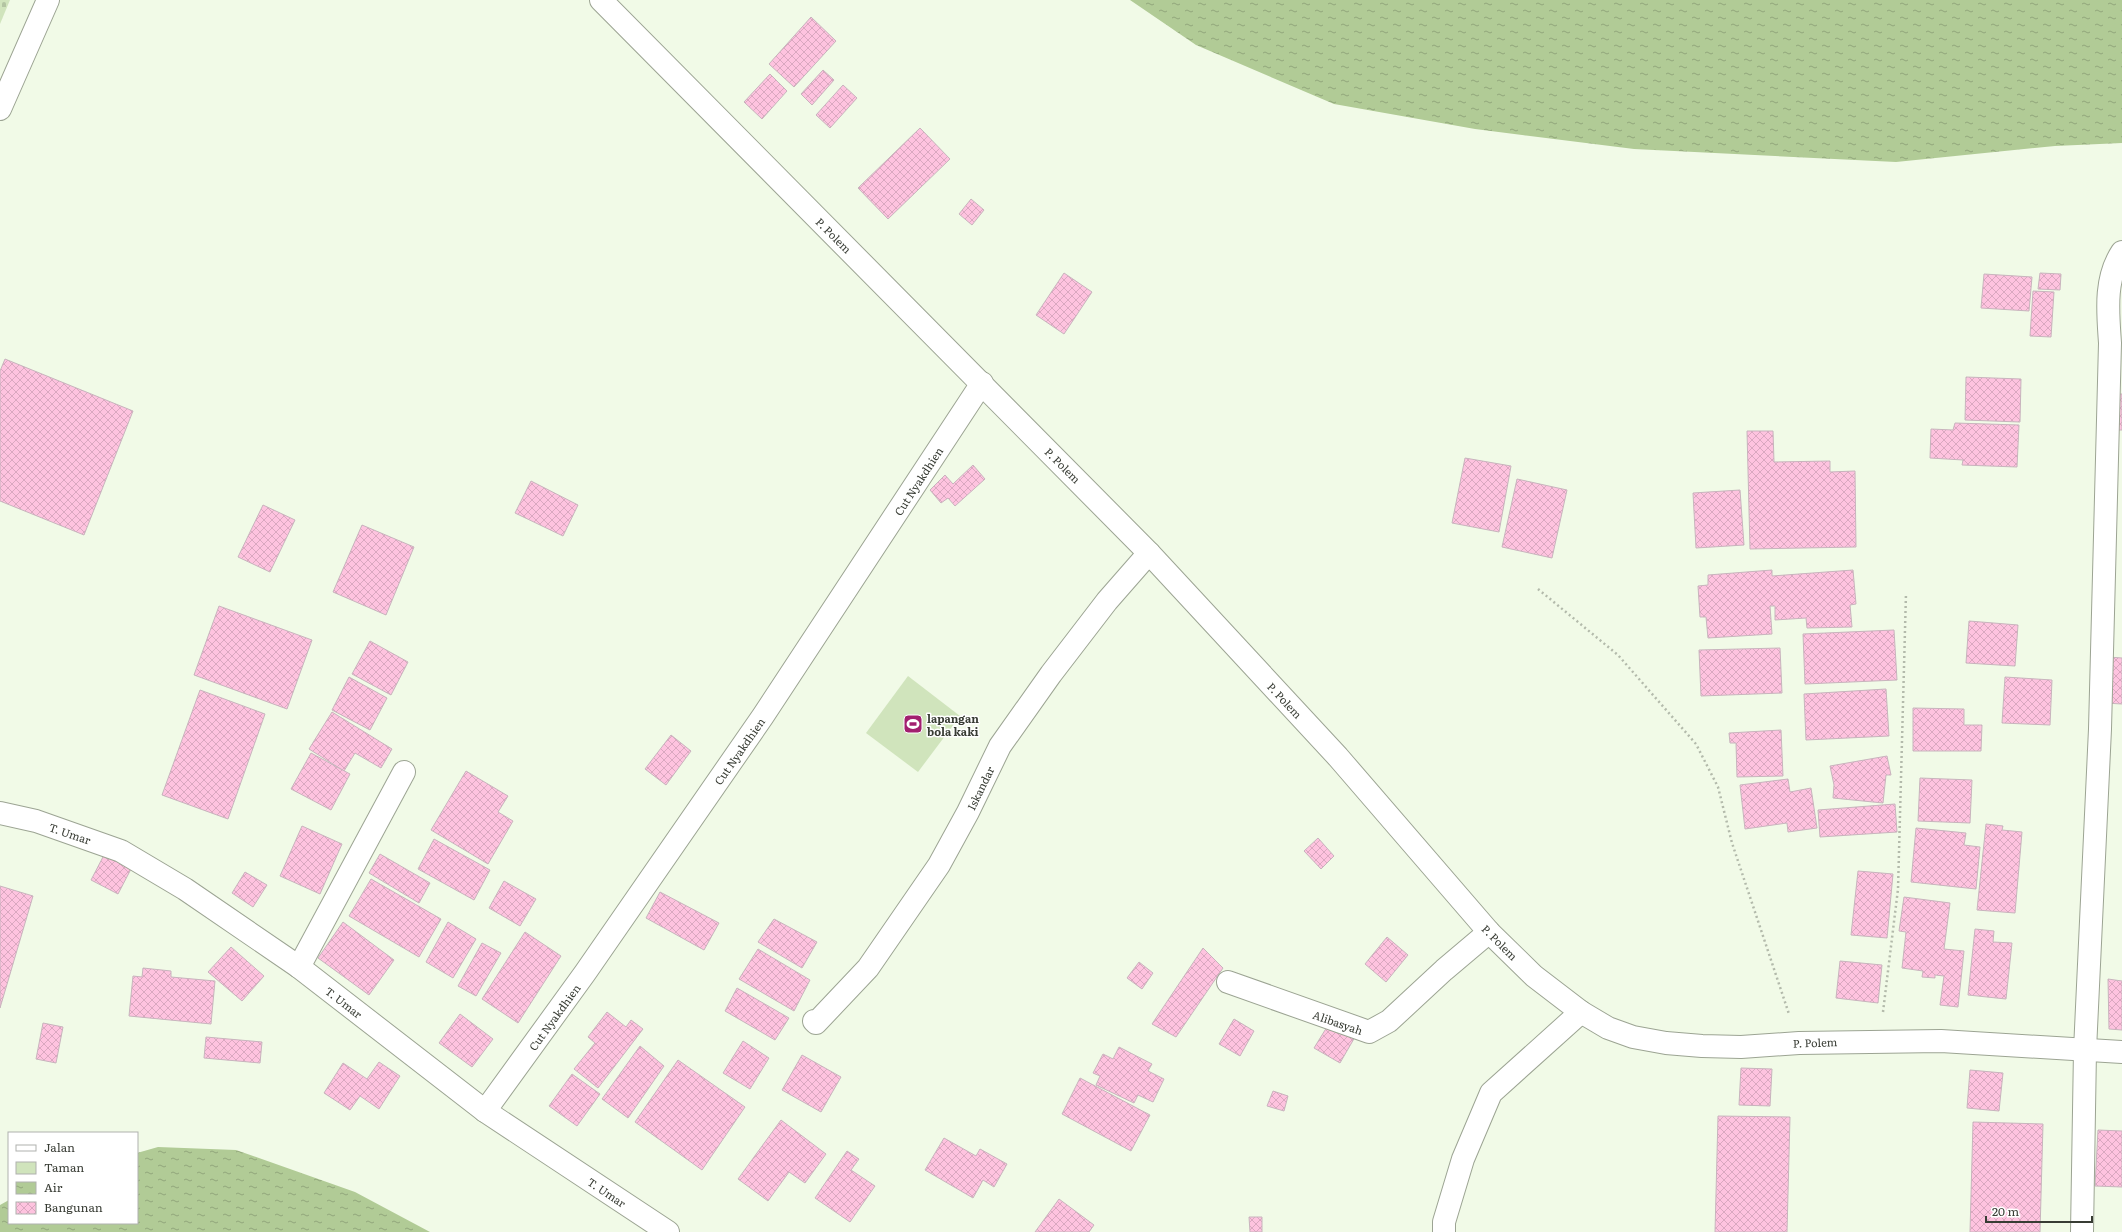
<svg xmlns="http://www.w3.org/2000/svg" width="2122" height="1232" viewBox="0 0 2122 1232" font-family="Literata,serif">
<defs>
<pattern id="cemetery-stones" width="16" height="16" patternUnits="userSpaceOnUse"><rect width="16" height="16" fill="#d0e4bc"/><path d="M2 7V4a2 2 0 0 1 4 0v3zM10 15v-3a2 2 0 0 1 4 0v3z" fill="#b3c4a2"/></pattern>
<pattern id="water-ripples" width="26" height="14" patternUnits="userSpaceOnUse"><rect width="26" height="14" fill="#b1cb96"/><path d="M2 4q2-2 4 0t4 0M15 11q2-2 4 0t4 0" fill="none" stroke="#91a67b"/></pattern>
<pattern id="building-cross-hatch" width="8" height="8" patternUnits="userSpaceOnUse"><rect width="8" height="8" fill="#fec3df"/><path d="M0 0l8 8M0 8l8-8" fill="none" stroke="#daa8c0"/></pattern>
</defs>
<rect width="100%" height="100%" fill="#f1fae7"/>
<path fill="#d0e4bc" d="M908 676 960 716 918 772 866 733Z"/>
<path fill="url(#cemetery-stones)" d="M0 0H10L0 24Z"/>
<g fill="url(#water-ripples)">
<path d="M1130 0H2122V143L2055 146 1896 162 1634 149 1475 129 1334 104 1196 45Z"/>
<path d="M158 1147 236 1150 355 1192 430 1232H0V1205L9 1200V1223H137V1153Z"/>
</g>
<g fill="url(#building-cross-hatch)" stroke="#c8b4bd">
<path d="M811 17 836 41 794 87 769 64Z"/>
<path d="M823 70 834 80 812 105 801 94Z"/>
<path d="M770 74 787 91 762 119 744 102Z"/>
<path d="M843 85 857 98 830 128 816 115Z"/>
<path d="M920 128 950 159 888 219 858 188Z"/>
<path d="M971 199 984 210 972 225 959 214Z"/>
<path d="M1064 273 1092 292 1064 334 1036 315Z"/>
<path d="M2040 273 2061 274 2060 290 2038 289Z"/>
<path d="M1984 274 2032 277 2029 311 1981 308Z"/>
<path d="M2033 291 2054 292 2051 337 2030 336Z"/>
<path d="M5 359 133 411 84 535 0 501V371Z"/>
<path d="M1966 377 2021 379 2020 422 1965 420Z"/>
<path d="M2115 394H2122V430H2114Z"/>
<path d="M1955 423 2019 425 2017 467 1962 465 1963 460 1930 458 1931 429 1953 430Z"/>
<path d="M1747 431H1773L1774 462 1830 461V472L1855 471 1856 547 1750 549Z"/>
<path d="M1465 458 1511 466 1499 532 1452 523Z"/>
<path d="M973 465 985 479 955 506 948 498 941 503 930 490 945 475 953 484Z"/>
<path d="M1517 479 1567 490 1552 558 1502 547Z"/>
<path d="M531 481 578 505 563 536 515 513Z"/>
<path d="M1740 490 1744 545 1696 548 1693 493Z"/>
<path d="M263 505 295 520 270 572 238 557Z"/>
<path d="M362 525 414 547 386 615 333 592Z"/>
<path d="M1772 570V576L1853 570 1856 604 1850 605 1852 627 1807 628 1806 618 1775 620V606H1770L1772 634 1708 638 1706 617H1700L1698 586 1708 585V575Z"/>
<path d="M219 606 312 640 287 709 194 675Z"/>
<path d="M1969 621 2018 625 2015 666 1966 663Z"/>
<path d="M1894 630 1897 680 1805 684 1803 634Z"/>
<path d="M370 641 408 662 391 695 352 674Z"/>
<path d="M1780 648 1782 693 1701 696 1699 650Z"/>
<path d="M2108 657 2122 658V704L2105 703Z"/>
<path d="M349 677 387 698 370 730 332 710Z"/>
<path d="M2005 677 2052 680 2050 725 2002 723Z"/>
<path d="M1886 689 1889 736 1806 740 1804 694Z"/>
<path d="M200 690 265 714 228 819 162 795Z"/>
<path d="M1913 708 1964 709V725H1982L1981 751H1913Z"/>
<path d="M332 712 392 749 381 768 355 753 344 771 309 749Z"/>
<path d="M1781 730 1783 776 1737 777 1736 743H1730L1729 733Z"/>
<path d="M671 735 691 751 666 785 645 769Z"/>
<path d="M311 753 350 774 331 810 291 789Z"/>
<path d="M1887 756 1891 775H1886L1883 803 1833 798 1834 785 1830 766Z"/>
<path d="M466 771 508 796 498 812 513 821 488 864 431 830Z"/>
<path d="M1920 778 1972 780 1970 823 1918 821Z"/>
<path d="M1788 779 1790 792 1811 788 1817 828 1788 832 1787 823 1745 829 1740 785Z"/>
<path d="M1895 804 1897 832 1820 837 1818 810Z"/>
<path d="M1986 824 2003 826 2002 830 2022 832 2015 913 1977 910Z"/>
<path d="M302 826 342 844 320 894 280 876Z"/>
<path d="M1916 828 1966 833 1964 845 1980 847 1976 889 1911 882Z"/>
<path d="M1318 838 1334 856 1321 869 1304 851Z"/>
<path d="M434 839 490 870 474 900 418 869Z"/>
<path d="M380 854 430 883 419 903 369 873Z"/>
<path d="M104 855 131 869 118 894 91 880Z"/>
<path d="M1858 871 1893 874 1887 938 1851 935Z"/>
<path d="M245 872 267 885 253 907 232 893Z"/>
<path d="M371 879 441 919 419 957 349 916Z"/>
<path d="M504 881 536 899 520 926 489 908Z"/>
<path d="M0 886 33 896 0 1008Z"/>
<path d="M660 892 719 923 704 950 646 918Z"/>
<path d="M1904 897 1950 903 1944 949 1964 951 1958 1007 1940 1005 1944 976 1935 975V978L1922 977 1923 971 1902 968 1906 932 1899 931Z"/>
<path d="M774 919 817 942 802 968 758 942Z"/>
<path d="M343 922 394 960 369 995 318 958Z"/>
<path d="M448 922 476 939 453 978 426 962Z"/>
<path d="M1975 929 1994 931 1993 942 2012 943 2006 999 1968 995Z"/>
<path d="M525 932 561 956 518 1023 482 999Z"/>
<path d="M1387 937 1408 955 1386 982 1365 964Z"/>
<path d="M482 943 501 953 476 996 458 986Z"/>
<path d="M231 947 264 976 242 1001 208 972Z"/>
<path d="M1203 948 1223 968 1176 1037 1152 1024Z"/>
<path d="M758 949 810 980 794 1011 739 979Z"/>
<path d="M1840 961 1882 965 1878 1003 1836 998Z"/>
<path d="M1139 962 1153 973 1142 989 1127 978Z"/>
<path d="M143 968 171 971V977L215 981 211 1024 129 1016 133 976 142 977Z"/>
<path d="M2108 979 2122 981V1030L2109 1029Z"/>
<path d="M737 988 789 1018 775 1040 725 1011Z"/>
<path d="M607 1012 626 1027 631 1020 643 1029 598 1088 574 1069 595 1043 588 1037Z"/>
<path d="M460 1014 493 1039 472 1067 439 1043Z"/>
<path d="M1234 1019 1254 1031 1240 1056 1219 1044Z"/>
<path d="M1330 1022 1355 1037 1340 1063 1314 1048Z"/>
<path d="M43 1023 63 1027 56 1063 36 1059Z"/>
<path d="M206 1037 262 1042 260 1063 204 1058Z"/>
<path d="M743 1041 769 1058 750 1089 723 1073Z"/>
<path d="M640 1046 664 1066 628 1118 602 1099Z"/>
<path d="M1119 1047 1152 1064 1148 1071 1164 1079 1153 1102 1138 1095 1134 1103 1096 1085 1100 1076 1093 1073 1103 1054 1113 1059Z"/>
<path d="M802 1055 841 1077 821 1112 782 1090Z"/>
<path d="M678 1060 745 1107 702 1170 635 1122Z"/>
<path d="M379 1062 400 1076 379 1109 360 1096 350 1110 324 1093 343 1063 367 1079Z"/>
<path d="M1741 1068 1772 1069 1770 1106 1739 1105Z"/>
<path d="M1970 1070 2003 1073 1999 1111 1967 1108Z"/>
<path d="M572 1074 600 1094 577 1126 549 1106Z"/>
<path d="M1080 1078 1150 1115 1131 1151 1062 1114Z"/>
<path d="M1273 1091 1288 1096 1284 1111 1267 1106Z"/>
<path d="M1718 1116 1790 1117 1787 1232H1715Z"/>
<path d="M781 1120 826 1154 805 1183 789 1172 768 1201 738 1179Z"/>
<path d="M1973 1122 2043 1124 2040 1232H1970Z"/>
<path d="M2098 1130 2122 1131V1187L2095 1186Z"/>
<path d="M944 1138 976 1156 980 1149 1007 1164 994 1187 983 1180 973 1198 925 1170Z"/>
<path d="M847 1151 859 1159 851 1170 875 1186 850 1222 815 1198Z"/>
<path d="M1059 1199 1094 1225 1089 1232H1035Z"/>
<path d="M1249 1217H1262V1232H1250Z"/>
</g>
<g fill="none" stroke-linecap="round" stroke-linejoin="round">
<g stroke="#9ca493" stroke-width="24">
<g id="minor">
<path d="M601 0 1149 553 1338 757 1489 932 1534 976 1581 1012 1608 1028 1633 1037 1666 1043 1702 1046 1741 1047 1799 1043 1941 1041 2122 1052"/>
<path d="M0 109 48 0"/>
<path d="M0 813 36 821 121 851 185 889 299 967 485 1111 668 1232"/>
<path d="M299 967 404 772"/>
<path d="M1228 982 1369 1032 1389 1021 1444 970 1489 932"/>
<path d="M814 1021 816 1023 868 968 939 865 968 812 1000 746 1051 674 1107 601 1149 553"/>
<path d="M485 1111 585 973 763 716 982 383"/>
<path d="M1444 1232V1222L1463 1159 1491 1093 1581 1012"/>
<path d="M2082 1232 2085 1050 2100 729 2110 343C2108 313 2104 279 2122 252"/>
</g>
</g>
<g stroke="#b3baab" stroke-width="2.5" stroke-dasharray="2 3" stroke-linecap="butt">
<path d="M1538 589 1618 655 1696 744 1718 787 1732 843 1789 1014"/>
<path d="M1883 1012 1898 889 1906 593"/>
</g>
<use href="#minor" stroke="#fff" stroke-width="22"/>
</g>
<defs>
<g id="stadium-square" transform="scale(1)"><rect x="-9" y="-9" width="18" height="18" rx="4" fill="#a21f6f" stroke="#fff"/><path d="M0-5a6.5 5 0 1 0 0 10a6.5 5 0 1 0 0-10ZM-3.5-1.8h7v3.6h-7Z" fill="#fff"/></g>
</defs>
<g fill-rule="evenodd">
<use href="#stadium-square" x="913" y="724"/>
</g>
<g text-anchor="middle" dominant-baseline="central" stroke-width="3" stroke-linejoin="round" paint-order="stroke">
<g font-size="11" fill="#383c34" stroke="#fff">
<text transform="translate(834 235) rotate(45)">P. Polem</text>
<text transform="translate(1063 465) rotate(45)">P. Polem</text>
<text transform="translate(918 481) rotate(-57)">Cut Nyakdhien</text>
<text transform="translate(1285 700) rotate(47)">P. Polem</text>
<text transform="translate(739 751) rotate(-55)">Cut Nyakdhien</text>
<text transform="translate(980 788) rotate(-64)">Iskandar</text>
<text transform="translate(70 833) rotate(19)">T. Umar</text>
<text transform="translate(1500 942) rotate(45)">P. Polem</text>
<text transform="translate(344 1002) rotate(38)">T. Umar</text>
<text transform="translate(554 1017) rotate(-54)">Cut Nyakdhien</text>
<text transform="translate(1338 1022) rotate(19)">Alibasyah</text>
<text transform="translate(1815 1042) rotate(-2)">P. Polem</text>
<text transform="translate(607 1192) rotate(34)">T. Umar</text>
</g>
<g font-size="11" font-weight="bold" fill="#383c34" stroke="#fff" text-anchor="start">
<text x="927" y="718">lapangan<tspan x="927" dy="13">bola kaki</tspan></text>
</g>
</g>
<rect x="8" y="1132" width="130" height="92" fill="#ffffff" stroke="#afb1ae"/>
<rect x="16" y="1145" width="20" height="6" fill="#ffffff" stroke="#afb1ae"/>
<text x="44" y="1152" font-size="12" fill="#383c34">Jalan</text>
<rect x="16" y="1162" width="20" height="12" fill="#d0e4bc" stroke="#afb1ae"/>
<text x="44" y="1172" font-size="12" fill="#383c34">Taman</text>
<rect x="16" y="1182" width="20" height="12" fill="url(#water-ripples)" stroke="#afb1ae"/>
<text x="44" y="1192" font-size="12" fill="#383c34">Air</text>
<rect x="16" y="1202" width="20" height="12" fill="url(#building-cross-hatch)" stroke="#afb1ae"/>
<text x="44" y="1212" font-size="12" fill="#383c34">Bangunan</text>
<path d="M1986 1216v6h106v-6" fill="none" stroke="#383c34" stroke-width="2"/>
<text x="1992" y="1216" font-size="12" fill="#383c34" stroke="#ffffff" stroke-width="3" paint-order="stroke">20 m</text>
</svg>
